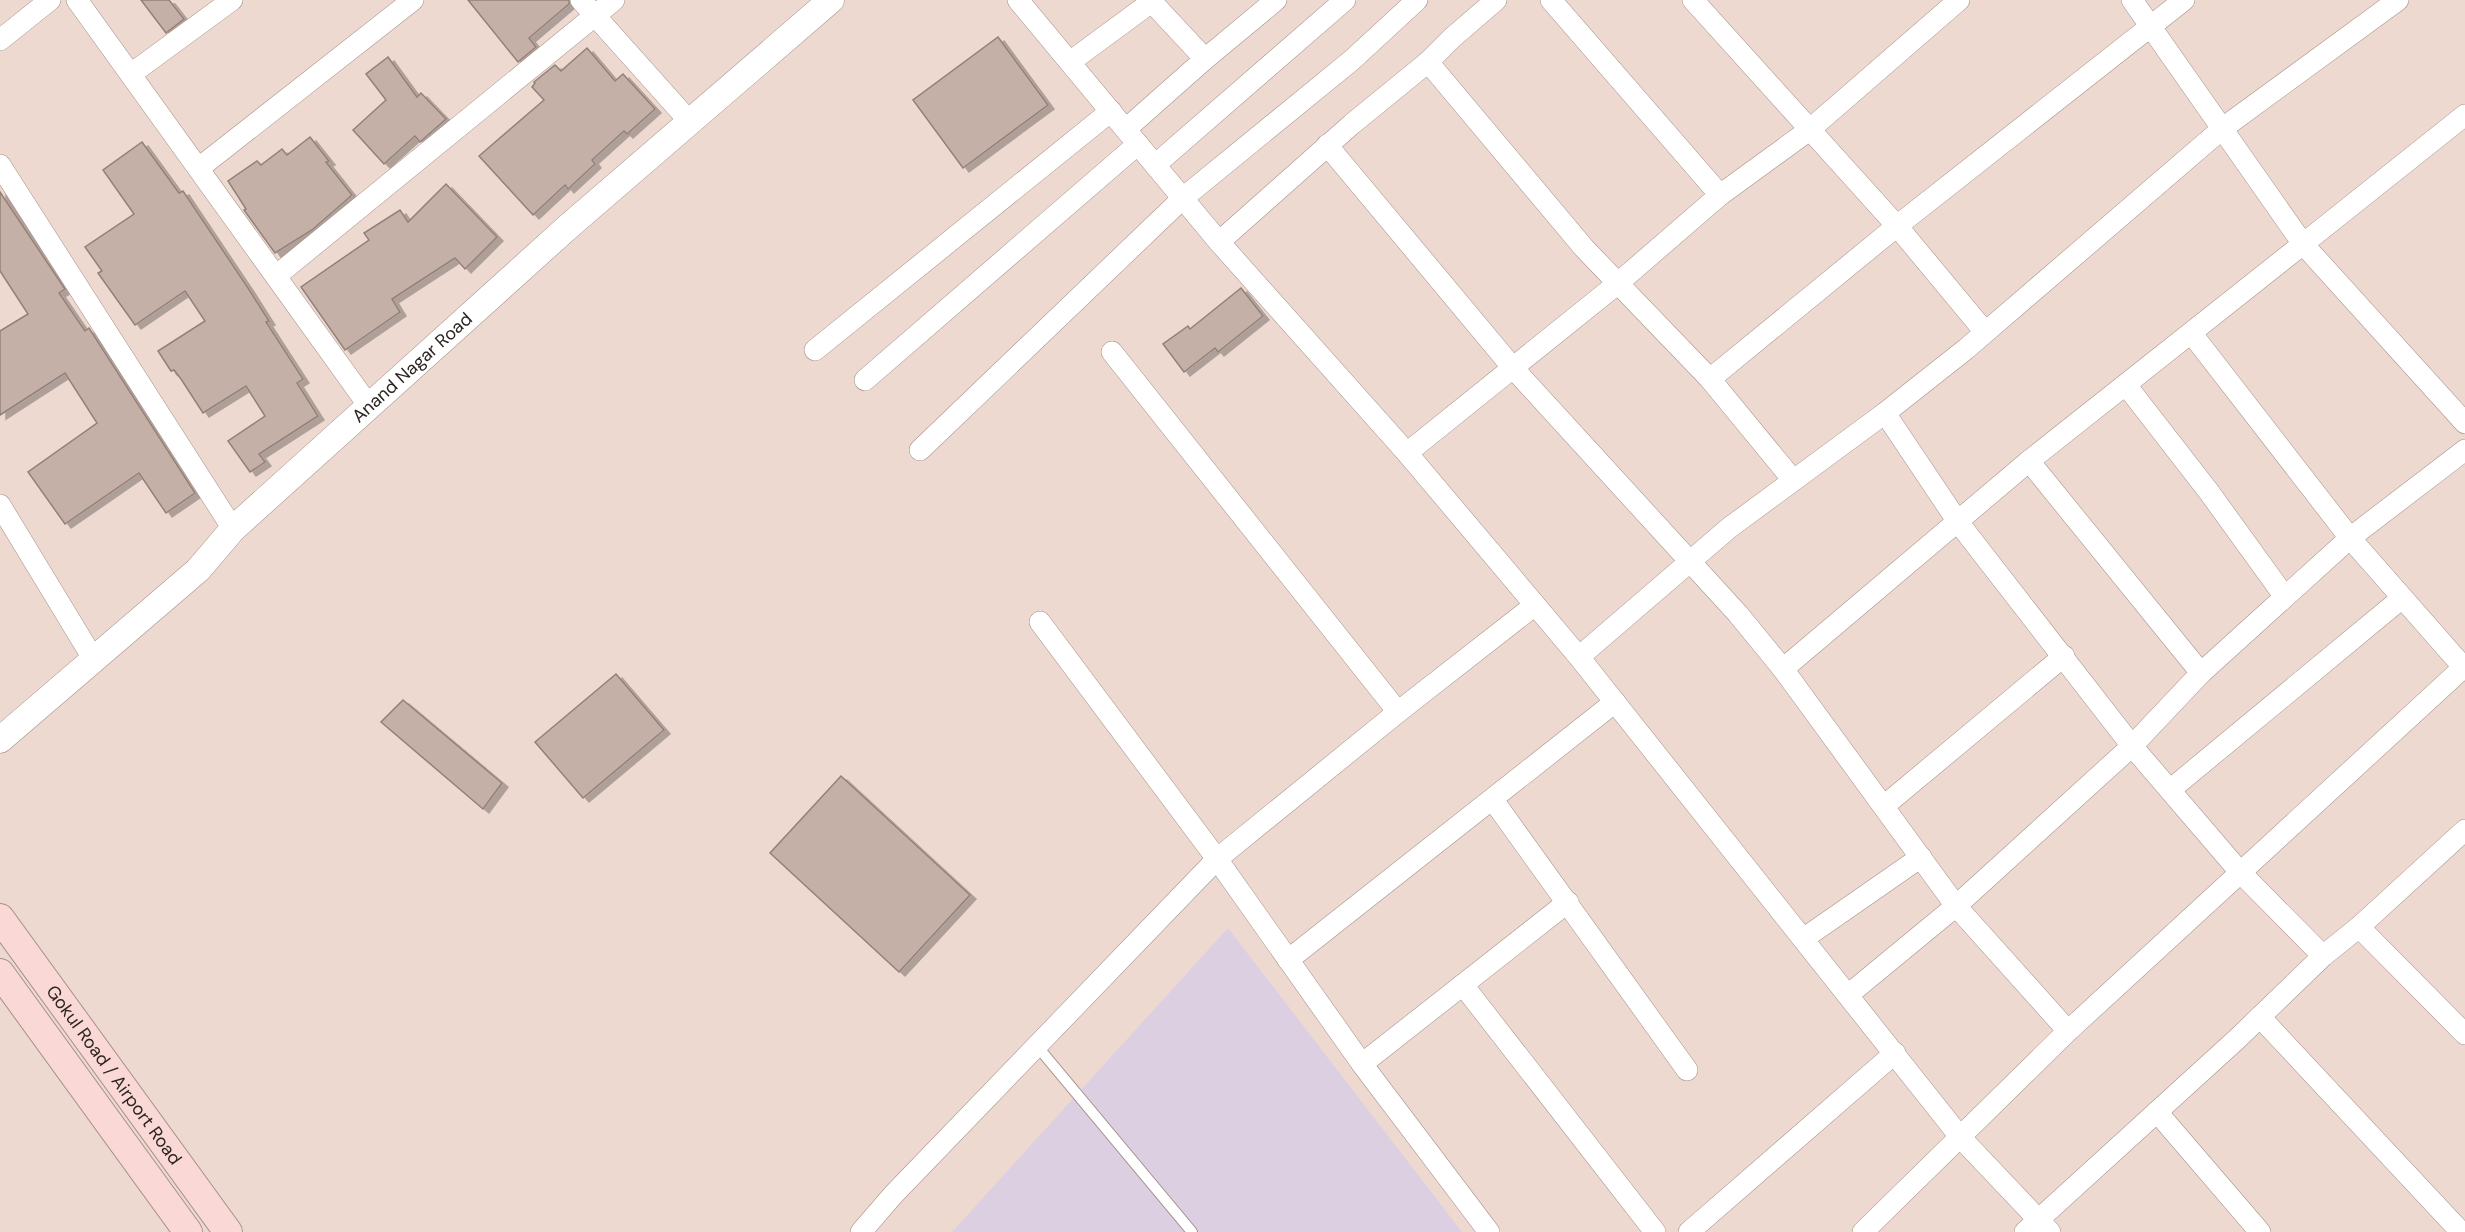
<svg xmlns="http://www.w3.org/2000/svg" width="2465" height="1232" viewBox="0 0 2465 1232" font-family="'DM Sans',sans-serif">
<defs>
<filter id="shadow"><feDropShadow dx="6" dy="4" stdDeviation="0" flood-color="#0004"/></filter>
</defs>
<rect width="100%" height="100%" fill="#eed9d0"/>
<path fill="#dccfe2" d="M1228 928 1462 1232H952Z"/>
<g fill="#c4b0a7" stroke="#938078" stroke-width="1.5" filter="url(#shadow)">
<path d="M141 0H169L184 19 166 33Z"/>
<path d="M468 0H569V4L529 38 536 47 518 62Z"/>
<path d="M998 37 1048 105 963 168 913 100Z"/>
<path d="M587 48 615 81 623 74 655 109 627 134 624 131 592 160 595 164 568 189 565 185 533 215 479 156 544 100 532 87 535 83 534 82 555 65 561 71Z"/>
<path d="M388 57 417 97 421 93 446 119 420 142 415 136 384 164 353 130 386 100 366 74Z"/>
<path d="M310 137 329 161 326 162 352 195 312 230 275 253 244 210 246 209 228 181 257 161 261 165 282 149 287 155Z"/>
<path d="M142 142 179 193 183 191 248 288 269 321 266 322 303 379 297 383 318 416 259 454 265 462 250 472 228 441 265 416 246 386 203 413 181 379 174 370 171 371 158 351 205 321 185 291 135 325 98 273 102 271 85 247 134 214 103 170Z"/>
<path d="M446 184 497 237 465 269 455 258 392 299 400 312 345 350 301 287 369 240 364 233 400 210 408 222Z"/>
<path d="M0 192 65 289 59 293 85 331 89 328 195 493 166 513 139 473 65 524 28 472 97 423 65 373 0 415V331L28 314 0 271Z"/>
<path d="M1241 288 1263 316 1218 352 1215 348 1184 372 1163 344 1188 326 1190 329Z"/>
<path d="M616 674 664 730 583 798 535 742Z"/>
<path d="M403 700 502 783 483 809 381 722Z"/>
<path d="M841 776 970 895 899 972 770 853Z"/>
</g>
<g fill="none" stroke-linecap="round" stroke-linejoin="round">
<g stroke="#a59189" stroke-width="12">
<path id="service" d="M1037 1046 1192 1232"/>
</g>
<g stroke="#a59189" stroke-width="22">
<g id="minor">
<path d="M77 0 369 406"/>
<path d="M581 0 690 122"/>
<path d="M1018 0 1219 242 1407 453 1579 657 1961 1138 2050 1232"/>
<path d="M1150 0 1205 59"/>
<path d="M1551 0 1720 195"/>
<path d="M1693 0 1897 226 1985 332"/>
<path d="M0 40 50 0"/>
<path d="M1070 62 1154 0"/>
<path d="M1428 62 1584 248 1710 379 1793 480"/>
<path d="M131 74 232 0"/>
<path d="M2465 115 2303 244 2465 423"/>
<path d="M1126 129 1205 59 1276 0"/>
<path d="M1327 145 1513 368 1738 614 1783 669 1956 906 2068 1031"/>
<path d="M0 165 233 529"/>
<path d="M1155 165 1345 0"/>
<path d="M199 168 413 0"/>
<path d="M1219 242 1352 124 1428 62 1452 38 1496 0"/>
<path d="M276 276 614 0"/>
<path d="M2192 334 2350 538 2465 669"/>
<path d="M815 350 1111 111"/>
<path d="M1112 352 1398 712"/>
<path d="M1710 379 1897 226 2184 0"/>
<path d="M865 380 1138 144"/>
<path d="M2126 385 2209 492 2285 597"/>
<path d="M1885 413 1958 522 2132 746 2240 872 2323 956"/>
<path d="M920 450 1183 198 1352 60 1417 0"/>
<path d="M1407 453 1617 284 1720 195 1808 131 1959 0"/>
<path d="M2029 461 2201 673 2350 538 2465 450"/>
<path d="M0 505 94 660"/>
<path d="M1040 622 1217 859 1362 1064 1568 902"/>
<path d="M1579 657 1729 528 1885 413 1966 349 2223 128 2398 0"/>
<path d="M1783 669 2029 461 2303 244 2132 0"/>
<path d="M2170 790 2402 598"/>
<path d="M1493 800 1687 1070"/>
<path d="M1884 806 2064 656"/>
<path d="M2359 927 2465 1034"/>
<path d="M1803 939 1921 857"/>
<path d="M1288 960 1615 702"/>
<path d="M1463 985 1655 1232"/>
<path d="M1848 995 1956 906 2132 746 2201 673"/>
<path d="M2260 1017 2461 1232"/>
<path d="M1362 1064 1489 1232"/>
<path d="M2157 1112 2260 1232"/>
<path d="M861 1232 893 1195 1217 859 1398 712 1535 605"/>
<path d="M1689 1232 1895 1053"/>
<path d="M1863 1232 2068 1031 2465 666"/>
<path d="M2025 1232 2237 1039 2323 956 2359 927 2465 830"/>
</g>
</g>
<g stroke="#a59189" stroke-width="27">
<g id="tertiary">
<path id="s1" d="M0 740 198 570 233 529 569 226 831 0"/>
</g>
</g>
<g stroke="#a59189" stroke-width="30">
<g id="secondary">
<path id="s2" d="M0 918 228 1232"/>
<path d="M0 973 188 1232"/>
</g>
</g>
<use href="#service" stroke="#fff" stroke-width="10"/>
<use href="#minor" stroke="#fff" stroke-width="21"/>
<use href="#tertiary" stroke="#fff" stroke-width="26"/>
<use href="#secondary" stroke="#fad8d6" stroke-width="28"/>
</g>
<g text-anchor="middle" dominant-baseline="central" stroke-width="4.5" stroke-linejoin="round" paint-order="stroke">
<g font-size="18" fill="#2d2522" stroke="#fff">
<text stroke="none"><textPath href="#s1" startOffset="556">Anand Nagar Road</textPath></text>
<text stroke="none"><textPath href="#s2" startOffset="194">Gokul Road / Airport Road</textPath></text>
</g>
</g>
</svg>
